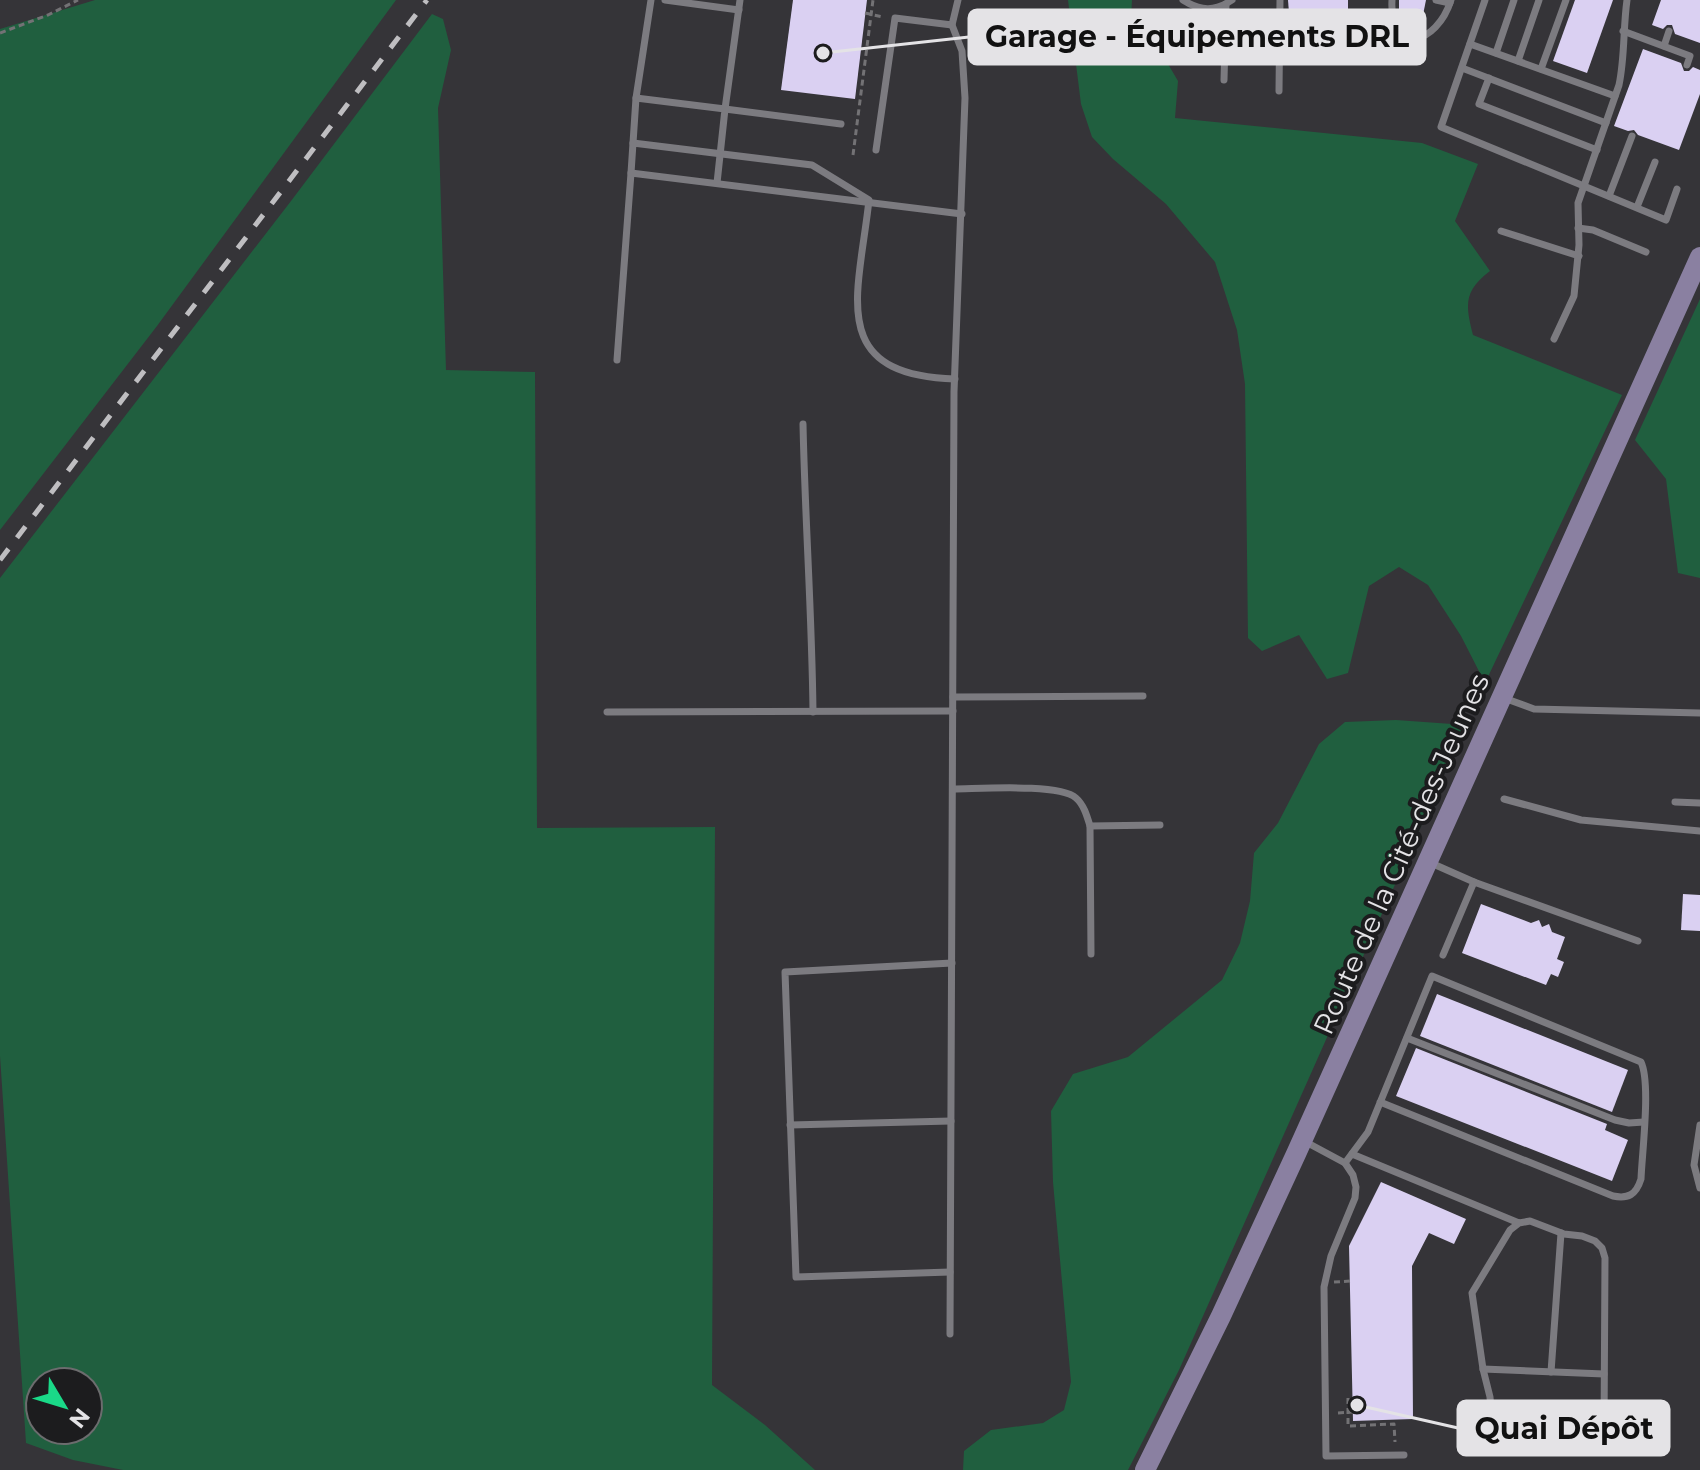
<svg xmlns="http://www.w3.org/2000/svg" width="1700" height="1470" font-family="Montserrat,sans-serif">
<style>
.green{fill:#205f3f;fill-rule:evenodd}
.building{fill:#dad0f2}
.lines{fill:none;stroke-linecap:round;stroke-linejoin:round}
.path{stroke:#737275;stroke-width:3;stroke-dasharray:6 4;stroke-linecap:butt}
.service{stroke:#7c7b80;stroke-width:7}
.secondary{stroke:#8a80a1;stroke-width:20}
.rail{stroke:#bfbec1;stroke-width:5;stroke-dasharray:14 14;stroke-linecap:butt}
.labels{text-anchor:middle;dominant-baseline:central;stroke-width:8;stroke-linejoin:round;paint-order:stroke}
.street-label{font-size:28px;fill:#e4e3e6;stroke:#1c1c1e}
.leader{fill:none;stroke:#e4e3e6;stroke-width:3}
.callout-dot{fill:#e4e3e6;stroke:#1c1c1e;stroke-width:3}
.callout{fill:#e4e3e6;stroke:#e4e3e6;stroke-width:3}
.callout-label{font-size:30px;text-anchor:middle;font-weight:bold;fill:#111}
</style>
<rect width="100%" height="100%" fill="#353438"/>
<!-- green -->
<g class="green">
<path d="M95 0H396L157 326 0 530V29Z"/>
<path d="M1068 0H1132L1130 37 1161 52 1178 81 1175 118 1422 143 1478 164 1455 221 1490 271C1464 291 1465 304 1473 335L1622 395 1485 683 1461 636 1428 585 1399 567 1369 586 1348 673 1327 679 1299 635 1262 651 1248 638 1245 384 1237 330 1215 262 1166 204 1113 159 1092 137 1081 104Z"/>
<path d="M432 14 443 19 451 50 438 108 446 370 535 372 537 828 715 827 712 1385 765 1425 815 1470H123L73 1460 26 1443 0 1056V578L291 201ZM40 1382H88V1430H40Z"/>
<path d="M1700 299V578L1678 573 1666 479 1635 440Z"/>
<path d="M1396 720 1466 725 1179 1370 1128 1470H963L964 1451 991 1430 1043 1423 1064 1410 1071 1382 1053 1182 1051 1111 1073 1074 1128 1057 1222 980 1240 943 1250 901 1254 853 1278 823 1319 744 1345 722Z"/>
</g>
<!-- building -->
<g class="building">
<path d="M793 0H867L855 99 781 90Z"/>
<path d="M1288 0H1348V11L1289 13Z"/>
<path d="M1399 0H1426L1423 15 1399 10Z"/>
<path d="M1575 0H1613L1587 73 1553 61Z"/>
<path d="M1661 0H1700V43L1675 34 1672 25H1667L1663 29 1652 25Z"/>
<path d="M1643 49 1681 63 1684 71H1689L1693 67 1700 70V94L1679 150 1638 135 1634 130 1628 131 1614 126Z"/>
<path d="M1683 894 1700 895V931L1681 930Z"/>
<path d="M1481 904 1531 923 1539 920 1542 927 1549 924 1552 932 1565 937 1557 959 1564 962 1558 977 1551 974 1546 985 1462 953Z"/>
<path d="M1437 994 1628 1070 1612 1112 1420 1036Z"/>
<path d="M1416 1048 1607 1124 1605 1130 1628 1140 1612 1181 1396 1096Z"/>
<path d="M1381 1182 1466 1219 1454 1244 1429 1233 1412 1266 1413 1419 1353 1421 1349 1246Z"/>
</g>
<g class="lines">
<!-- path -->
<g class="path">
<path d="M865 13 883 17"/>
<path d="M0 33 48 15 78 0"/>
<path d="M853 155 873 0"/>
<path d="M1334 1282 1351 1281"/>
<path d="M1348 1398V1426L1394 1424 1395 1442"/>
<path d="M1338 1413 1353 1412"/>
</g>
<!-- service -->
<g class="service">
<path d="M665 0 739 10"/>
<path d="M740 0 725 109 841 124"/>
<path d="M1183 0C1200 11 1215 12 1232 0"/>
<path d="M1392 0C1389 58 1437 45 1451 0"/>
<path d="M1436 0 1450 3"/>
<path d="M1485 0 1441 127 1666 220 1677 189"/>
<path d="M1623 31 1690 56 1687 65"/>
<path d="M1470 44 1615 96"/>
<path d="M1664 46 1669 31"/>
<path d="M1496 53 1514 0"/>
<path d="M1518 61 1539 0"/>
<path d="M1462 68 1606 123"/>
<path d="M1541 69 1566 0"/>
<path d="M1489 78 1479 104 1597 150"/>
<path d="M1224 80 1226 4"/>
<path d="M1279 91 1280 0"/>
<path d="M636 98 725 109 717 183"/>
<path d="M633 143 812 165 869 200C859 293 825 375 955 379"/>
<path d="M876 150 895 18 952 25 958 0"/>
<path d="M631 173 636 98 651 0"/>
<path d="M1609 196 1632 136"/>
<path d="M1637 207 1655 162"/>
<path d="M1578 228 1593 230 1646 252"/>
<path d="M1501 231 1579 256"/>
<path d="M1554 339 1574 296 1579 245 1578 203 1619 85C1625 57 1623 28 1627 0"/>
<path d="M617 360 631 173 962 214"/>
<path d="M803 424C805 520 812 615 813 712"/>
<path d="M953 697 1143 696"/>
<path d="M1504 698 1534 709 1700 713"/>
<path d="M607 712 953 711"/>
<path d="M953 789C978 789 1059 783 1076 798 1084 805 1087 816 1090 826L1160 825"/>
<path d="M1504 799 1581 820 1700 831"/>
<path d="M1675 802 1700 803"/>
<path d="M1090 826 1091 954"/>
<path d="M1431 863 1474 882 1443 955"/>
<path d="M1474 882 1638 941"/>
<path d="M1407 1038 1615 1120 1629 1123 1644 1122"/>
<path d="M790 1125 951 1121"/>
<path d="M1700 1125 1694 1165 1700 1188"/>
<path d="M1304 1141 1345 1163 1353 1175 1356 1187 1355 1198 1331 1256 1324 1287 1326 1456 1404 1455"/>
<path d="M1352 1154 1519 1223 1530 1221 1564 1234 1582 1236 1595 1241 1602 1248 1605 1258 1604 1432 1493 1436 1490 1397 1483 1369 1472 1293 1510 1230 1519 1223"/>
<path d="M1345 1163 1368 1132 1432 976 1641 1062C1651 1083 1642 1153 1641 1179 1636 1195 1628 1199 1613 1196L1380 1102"/>
<path d="M950 1272 796 1277 785 972 952 963"/>
<path d="M950 1334 954 392 965 98 962 51 952 25"/>
<path d="M1483 1369 1604 1374"/>
<path d="M1551 1372 1561 1233"/>
</g>
<!-- secondary -->
<path class="secondary" d="M1145 1470 1221 1316 1296 1154 1700 257"/>
<!-- rail -->
<path class="rail" d="M0 560 427 0"/>
</g>
<g class="labels">
<!-- street labels -->
<g class="street-label">
<text transform="translate(1401 854) rotate(-66)">Route de la Cité-des-Jeunes</text>
</g>
</g>
<!-- callouts -->
<path class="leader" d="M823 53L969 37M1357 1405L1458 1428"/>
<g class="callout-dot">
<circle cx="823" cy="53" r="8"/>
<circle cx="1357" cy="1405" r="8"/>
</g>
<g class="callout">
<rect x="969" y="10" width="456" height="54" rx="8"/>
<rect x="1458" y="1401" width="211" height="54" rx="8"/>
</g>
<g class="callout-label">
<text x="1197" y="47">Garage - Équipements DRL</text>
<text x="1564" y="1439">Quai Dépôt</text>
</g>
<!-- north arrow -->
<g transform="translate(64 1406) rotate(128)"><circle r="38" fill="#1c1c1e" stroke="#6c6c6e" stroke-width="2"/>
<path d="M0-6L14 30L0 20L-14 30Z" fill="#1ad988"/>
<text y="-12" font-size="22" font-weight="bold" text-anchor="middle" fill="#e4e3e6">N</text>
</g>
</svg>
